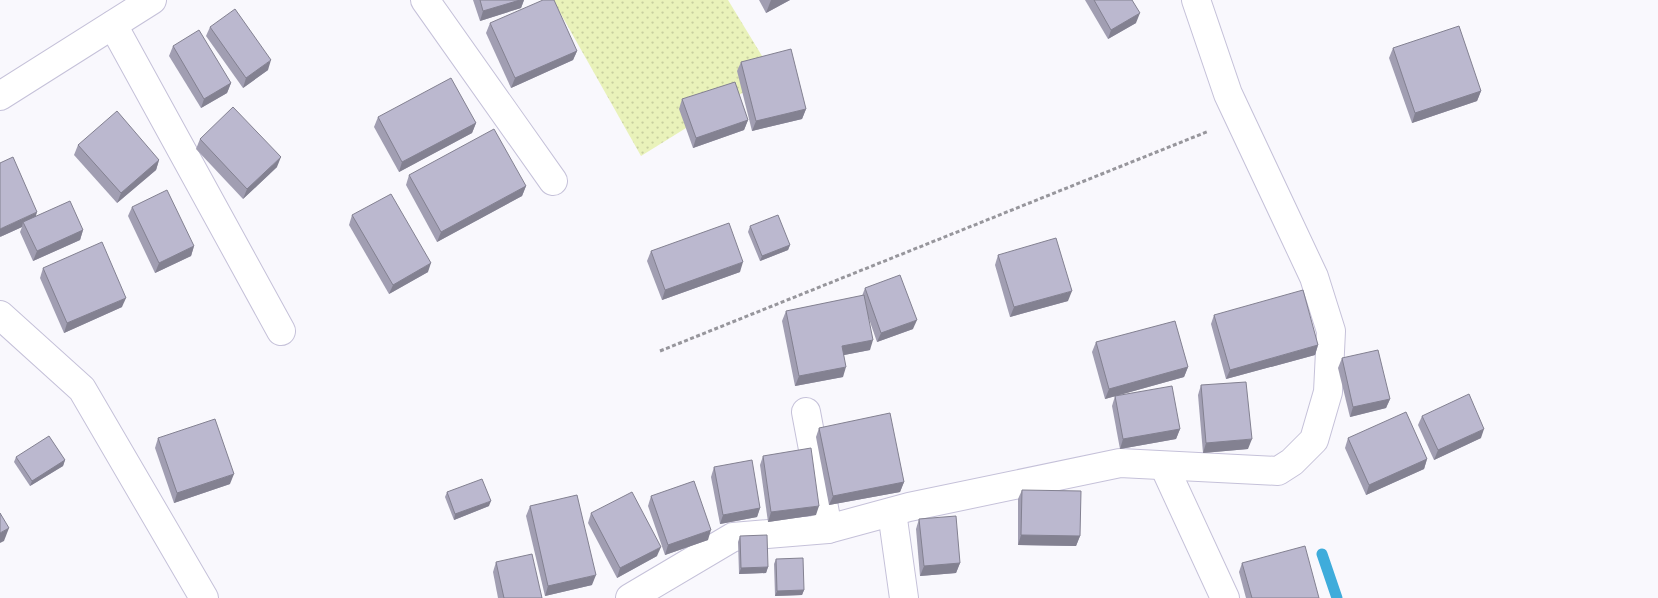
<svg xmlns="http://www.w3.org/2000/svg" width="1658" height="598" font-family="Lora,serif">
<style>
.grass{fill:url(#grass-dots)}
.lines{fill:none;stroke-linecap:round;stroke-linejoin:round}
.stream{stroke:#3facdb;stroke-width:11}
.minor-casing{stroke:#c5c1d9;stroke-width:30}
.path{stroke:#97969c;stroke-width:3;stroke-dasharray:4 2.5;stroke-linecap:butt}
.minor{stroke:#fff;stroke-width:28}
.wall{fill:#a19eb2}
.shaded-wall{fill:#838191}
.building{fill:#bbb8cf;stroke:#838191}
</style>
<defs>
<pattern id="grass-dots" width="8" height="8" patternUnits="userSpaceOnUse" patternTransform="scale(1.25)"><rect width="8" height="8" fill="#e9f2ba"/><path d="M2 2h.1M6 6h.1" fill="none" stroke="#c7ce9f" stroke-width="1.8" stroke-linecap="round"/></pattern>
</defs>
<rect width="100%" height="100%" fill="#f9f8fd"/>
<!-- grass -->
<path class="grass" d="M553 0H728L773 74 641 156Z"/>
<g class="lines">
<!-- stream -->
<path class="stream" d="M1322 554 1337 598"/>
<!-- minor casing -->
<g class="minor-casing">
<g id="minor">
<path d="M425 0 553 181"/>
<path d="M113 25 281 331"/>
<path d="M0 96 152 0"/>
<path d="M0 315 82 389 204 598"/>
<path d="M806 412 828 529"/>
<path d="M1164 466 1225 598"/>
<path d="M892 512 904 598"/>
<path d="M630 598 733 537 828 529 909 507 1120 463 1278 471 1292 462 1314 440 1328 392 1331 331 1314 277 1228 94 1196 0"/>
</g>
</g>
<!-- path -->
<path class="path" d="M660 351 1209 131"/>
<!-- minor -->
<use href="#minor" class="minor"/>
</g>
<!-- wall -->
<g class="wall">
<path d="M473 0H524L521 8 480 21Z"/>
<path d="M759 0H790L766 13Z"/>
<path d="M1085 0H1132L1136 23 1108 39Z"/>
<path d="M490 23 577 51 573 60 511 88 486 33Z"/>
<path d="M210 27 268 70 243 88 206 36Z"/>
<path d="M173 46 231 83 227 93 201 108 169 56Z"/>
<path d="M1393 48 1481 91 1477 101 1412 123 1389 58Z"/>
<path d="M741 62 806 109 802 119 752 131 737 71Z"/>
<path d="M682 99 748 120 744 130 693 148 679 109Z"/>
<path d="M378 117 476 123 472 133 399 172 374 127Z"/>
<path d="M200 139 277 167 243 199 196 149Z"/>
<path d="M78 145 159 160 156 170 117 203 74 155Z"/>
<path d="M409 175 526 186 522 196 437 242 406 185Z"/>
<path d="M132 207 194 246 191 256 155 273 128 216Z"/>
<path d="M37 212 35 217 83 230 80 240 33 261 20 232 22 227 0 237Z"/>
<path d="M352 215 428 272 389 294 349 225Z"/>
<path d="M750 226 790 245 788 250 760 261 748 232Z"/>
<path d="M651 251 740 272 662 300 647 261Z"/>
<path d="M998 255 1068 301 1010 317 995 265Z"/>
<path d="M43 268 122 307 64 333 40 278Z"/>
<path d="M865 288 913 329 877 342 869 319 870 350 844 355 843 377 795 386 782 321 786 311 862 296Z"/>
<path d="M1214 315 1318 345 1315 355 1226 379 1211 324Z"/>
<path d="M1096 342 1188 367 1184 377 1105 399 1092 352Z"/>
<path d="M1342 358 1390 399 1386 408 1350 417 1338 368Z"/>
<path d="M1201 385 1248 449 1203 453 1198 395Z"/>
<path d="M1115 396 1180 429 1176 439 1120 449 1112 406Z"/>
<path d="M1422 416 1481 438 1434 460 1418 425Z"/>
<path d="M819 428 904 482 900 492 829 505 816 437Z"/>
<path d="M158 438 230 484 174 503 155 448Z"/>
<path d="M1348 438 1427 459 1424 469 1366 495 1345 448Z"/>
<path d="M763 456 816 515 768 522 760 465Z"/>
<path d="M16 457 65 460 63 466 30 486 14 462Z"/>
<path d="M714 467 760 508 757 517 720 524 711 477Z"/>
<path d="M1022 490 1080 536 1076 546 1018 545V499Z"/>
<path d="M447 492 489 506 454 520 445 497Z"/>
<path d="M651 496 708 540 665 555 648 506Z"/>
<path d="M530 506 592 585 545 596 526 516Z"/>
<path d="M591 513 657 556 617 578 588 523Z"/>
<path d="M919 519 960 563 956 573 920 576 916 529Z"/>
<path d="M740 536 768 567 766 573 739 574 738 542Z"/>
<path d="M776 559 804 590 802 595 775 596 774 564Z"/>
<path d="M496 562 542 598H498L493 572Z"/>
<path d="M1242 563 1319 598H1246L1239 572Z"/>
</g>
<!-- shaded-wall -->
<g class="shaded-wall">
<path d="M520 0H524L521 8 480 21 483 11Z"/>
<path d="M771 0H790L766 13Z"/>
<path d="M1140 13 1136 23 1108 39 1111 30Z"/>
<path d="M577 51 573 60 511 88 515 78Z"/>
<path d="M271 60 268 70 243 88 246 78Z"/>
<path d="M231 83 227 93 201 108 204 99Z"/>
<path d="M1481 91 1477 101 1412 123 1415 113Z"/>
<path d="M806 109 802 119 752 131 756 121Z"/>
<path d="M748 120 744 130 693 148 696 138Z"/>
<path d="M476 123 472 133 399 172 402 162Z"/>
<path d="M281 157 277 167 243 199 247 189Z"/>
<path d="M159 160 156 170 117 203 121 193Z"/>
<path d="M526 186 522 196 437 242 441 232Z"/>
<path d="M37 212 34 222H23L22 227 0 237V229Z"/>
<path d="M83 230 80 240 33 261 37 251Z"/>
<path d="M790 245 788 250 760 261 762 256Z"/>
<path d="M194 246 191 256 155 273 159 263Z"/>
<path d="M743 262 740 272 662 300 665 290Z"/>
<path d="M431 263 428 272 389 294 393 285Z"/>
<path d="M1072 291 1068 301 1010 317 1014 307Z"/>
<path d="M126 298 122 307 64 333 67 323Z"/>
<path d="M917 320 913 329 877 342 881 333Z"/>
<path d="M873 340 870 350 839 356 842 346Z"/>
<path d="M1318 345 1315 355 1226 379 1230 370Z"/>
<path d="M846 367 843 377 795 386 799 376Z"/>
<path d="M1188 367 1184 377 1105 399 1109 389Z"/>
<path d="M1390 399 1386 408 1350 417 1353 407Z"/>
<path d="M1180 429 1176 439 1120 449 1123 439Z"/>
<path d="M1484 429 1481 438 1434 460 1438 450Z"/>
<path d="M1252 439 1248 449 1203 453 1206 443Z"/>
<path d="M1427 459 1424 469 1366 495 1369 485Z"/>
<path d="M65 460 63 466 30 486 32 481Z"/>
<path d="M234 474 230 484 174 503 177 493Z"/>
<path d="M904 482 900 492 829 505 833 496Z"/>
<path d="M491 501 489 506 454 520 455 514Z"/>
<path d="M819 506 816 515 768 522 771 512Z"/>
<path d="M760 508 757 517 720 524 723 515Z"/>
<path d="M9 528 4 541 0 543V533Z"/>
<path d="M711 530 708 540 665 555 668 545Z"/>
<path d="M1021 535 1080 536 1076 546 1018 545Z"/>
<path d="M661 547 657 556 617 578 620 568Z"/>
<path d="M960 563 956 573 920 576 924 566Z"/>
<path d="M768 567 766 573 739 574 741 568Z"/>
<path d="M596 575 592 585 545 596 548 586Z"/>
<path d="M804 590 802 595 775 596 777 591Z"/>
</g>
<!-- building -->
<g class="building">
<path d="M480 0H520L483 11Z"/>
<path d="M543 0H554L577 51 515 78 490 23Z"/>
<path d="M1094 0H1132L1140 13 1111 30Z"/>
<path d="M235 9 271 60 246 78 210 27Z"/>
<path d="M1459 26 1481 91 1415 113 1393 48Z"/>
<path d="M199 30 231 83 204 99 173 46Z"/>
<path d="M791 49 806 109 756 121 741 62Z"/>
<path d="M451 78 476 123 402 162 378 117Z"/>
<path d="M735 82 748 120 696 138 682 99Z"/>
<path d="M233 107 281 157 247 189 200 139Z"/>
<path d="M117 111 159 160 121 193 78 145Z"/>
<path d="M494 129 526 186 441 232 409 175Z"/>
<path d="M13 157 37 212 0 229V163Z"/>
<path d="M167 190 194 246 159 263 132 207Z"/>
<path d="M391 194 431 263 393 285 352 215Z"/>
<path d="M70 201 83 230 37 251 23 222Z"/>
<path d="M778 215 790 245 762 256 750 226Z"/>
<path d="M729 223 743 262 665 290 651 251Z"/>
<path d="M1056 238 1072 291 1014 307 998 255Z"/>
<path d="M102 242 126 298 67 323 43 268Z"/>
<path d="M900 275 917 320 881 333 865 288Z"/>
<path d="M1303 290 1318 345 1230 370 1214 315Z"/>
<path d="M864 295 873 340 842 346 846 367 799 376 786 311Z"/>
<path d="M1175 321 1188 367 1109 389 1096 342Z"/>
<path d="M1378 350 1390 399 1353 407 1342 358Z"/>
<path d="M1246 382 1252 439 1206 443 1201 385Z"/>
<path d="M1172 386 1180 429 1123 439 1115 396Z"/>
<path d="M1469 394 1484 429 1438 450 1422 416Z"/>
<path d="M1406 412 1427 459 1369 485 1348 438Z"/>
<path d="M890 413 904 482 833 496 819 428Z"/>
<path d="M215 419 234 474 177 493 158 438Z"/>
<path d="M49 436 65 460 32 481 16 457Z"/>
<path d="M811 448 819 506 771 512 763 456Z"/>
<path d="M752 460 760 508 723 515 714 467Z"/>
<path d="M482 479 491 501 455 514 447 492Z"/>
<path d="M694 481 711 530 668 545 651 496Z"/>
<path d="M1022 490 1081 491 1080 536 1021 535Z"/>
<path d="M632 492 661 547 620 568 591 513Z"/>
<path d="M577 495 596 575 548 586 530 506Z"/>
<path d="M0 513 9 528 0 533Z"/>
<path d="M956 516 960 563 924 566 919 519Z"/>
<path d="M767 535 768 567 741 568 740 536Z"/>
<path d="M1305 546 1319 598H1252L1242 563Z"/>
<path d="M532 554 542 598H504L496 562Z"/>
<path d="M803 558 804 590 777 591 776 559Z"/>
</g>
</svg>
